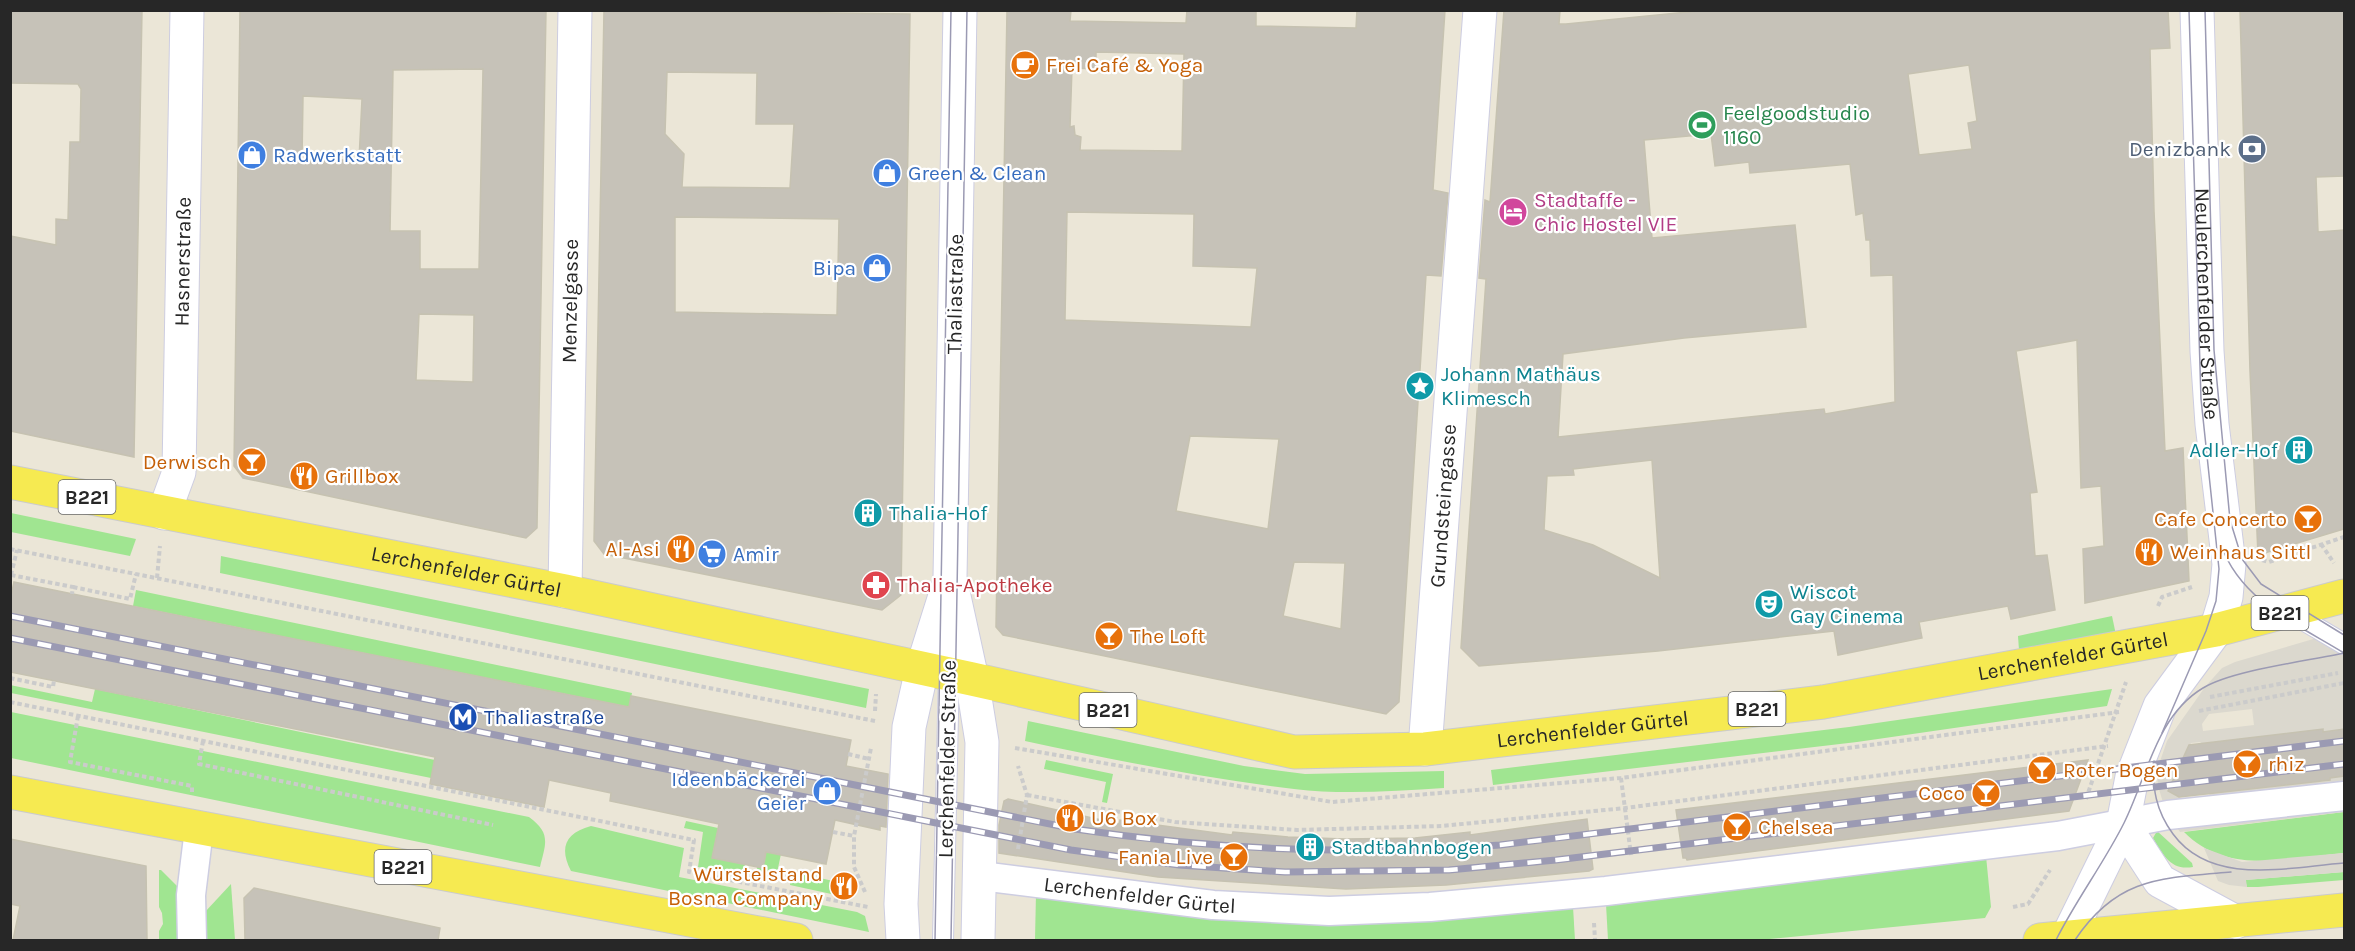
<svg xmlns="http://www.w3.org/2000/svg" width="2355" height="951" font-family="Karla,sans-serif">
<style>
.green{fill:#a0e591}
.plaza{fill:#dbd8ce;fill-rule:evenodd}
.building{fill:#c6c2b8;stroke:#c6c2b1;stroke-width:1.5;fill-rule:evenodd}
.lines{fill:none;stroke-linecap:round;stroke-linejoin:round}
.service-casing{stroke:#cdcde1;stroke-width:22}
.pedestrian-casing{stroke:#cdcde1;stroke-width:31}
.minor-casing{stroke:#cdcde1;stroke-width:35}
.tertiary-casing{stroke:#cdcde1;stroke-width:35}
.secondary-casing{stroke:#cdcde1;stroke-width:35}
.primary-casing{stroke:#cbcbcb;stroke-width:35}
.path{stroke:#cbcbcb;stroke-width:4;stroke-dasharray:4.5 3;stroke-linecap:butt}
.service{stroke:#fff;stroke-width:20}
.pedestrian{stroke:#fff;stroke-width:28}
.minor{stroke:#fff;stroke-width:33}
.tertiary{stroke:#fff;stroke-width:33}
.secondary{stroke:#fff;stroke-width:33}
.primary{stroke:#f6ea51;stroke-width:33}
.tram{stroke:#9b9ab3;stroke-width:1.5}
.rail-casing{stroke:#9b9ab3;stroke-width:7}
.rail{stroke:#fff;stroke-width:4.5;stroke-dasharray:14;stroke-linecap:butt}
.labels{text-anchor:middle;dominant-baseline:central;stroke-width:4.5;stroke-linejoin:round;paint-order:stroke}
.shield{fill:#fff;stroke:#686868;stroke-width:1.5}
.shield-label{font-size:20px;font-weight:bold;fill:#272727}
.food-label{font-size:21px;fill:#c56008;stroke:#fff;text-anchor:start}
.leisure-label{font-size:21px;fill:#27864d;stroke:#fff;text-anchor:start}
.service-label{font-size:21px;fill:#4e5e75;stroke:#fff;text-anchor:end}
.shop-label{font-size:21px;fill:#366cbe;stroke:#fff;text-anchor:start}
.hotel-label{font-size:21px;fill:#b23c85;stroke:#fff;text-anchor:start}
.street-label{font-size:21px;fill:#272727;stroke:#fff}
.culture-label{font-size:21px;fill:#0d838f;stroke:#fff;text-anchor:start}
.health-label{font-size:21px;fill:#be3a42;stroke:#fff;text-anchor:start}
.transit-label{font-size:21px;fill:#164399;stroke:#fff;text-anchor:start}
</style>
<rect width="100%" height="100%" fill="#ebe6d7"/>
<!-- green -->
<g class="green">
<path d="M10 513H11L136 539 130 556 11 532Z"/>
<path d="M221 556 869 689 866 708 220 573Z"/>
<path d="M136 590 632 693 629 707 133 606Z"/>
<path d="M2112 616 2116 635 2019 650 2018 636Z"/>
<path d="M10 685 92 702 95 689 435 760 431 778 11 693Z"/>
<path d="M2112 689 2107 706 1857 742 1493 785 1491 770 1849 727Z"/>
<path d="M11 712 529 817C551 833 546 843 540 867L11 758Z"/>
<path d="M1028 721 1244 766 1305 774 1444 771V788C1394 791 1343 795 1294 789 1204 778 1113 760 1025 741Z"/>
<path d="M1046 760 1113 774 1107 803 1102 802 1106 782 1044 769Z"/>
<path d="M2344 812V853C2290 858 2227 876 2184 832Z"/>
<path d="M686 821 718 828 712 858 745 864 743 875 698 867 703 832 684 828Z"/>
<path d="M591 826 684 848 679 877 857 912 865 916 869 932 571 871C559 848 565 833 591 826Z"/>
<path d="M2157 831 2192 863 2193 867C2171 871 2163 855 2153 838Z"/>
<path d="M768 842 781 854 775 882 756 879 757 867 763 868Z"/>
<path d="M1986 856 1991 907 1985 918 1759 940H1608L1606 904Z"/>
<path d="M159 870H161L184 893 186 940H159V931L163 924 162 913 159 907Z"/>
<path d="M792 872 838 882 836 895 790 885Z"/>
<path d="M2344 872V880L2258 887H2247L2245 880Z"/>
<path d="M231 884 235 940H206L205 912Z"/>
<path d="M1036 893 1573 907 1575 940H1035Z"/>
</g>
<!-- plaza -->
<g class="plaza">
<path d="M2344 630V729L2323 732 2322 729 2205 746 2200 742 2191 743 2170 787 2173 794 2185 800 2209 796 2210 792 2237 789 2238 791 2277 784 2278 786 2316 779 2317 782 2329 781 2330 778 2344 776V812L2180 832 2165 809 2158 786 2157 770 2167 741 2205 687 2222 668 2235 662ZM2252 709 2254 725 2203 731 2202 724 2209 714Z"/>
<path d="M2204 848 2242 862 2344 853V872L2246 880 2247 887 2229 885 2218 881Z"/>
</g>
<!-- building -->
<g class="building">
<path d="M10 10H142L134 457 10 431V236L56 245V219L68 220 70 142H80L81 89 78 84 10 83Z"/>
<path d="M240 10H546L537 528 526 538 243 478 234 466ZM483 69 479 269H420V231H390L393 70ZM303 96 362 99 359 160H302ZM419 314 474 315 473 382 416 380Z"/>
<path d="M604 10 910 14 901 595 882 610 604 554 594 541ZM667 72 757 73 756 124H794L790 188 682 187 684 154 665 134ZM675 217 839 219 837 315 675 312Z"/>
<path d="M1007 10H1071L1070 21 1186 23 1187 10H1256V26L1356 28 1357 10H1445L1433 190 1448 193 1441 276 1426 275 1399 702 1386 714 1003 635 996 627ZM1096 52 1184 54 1182 151 1080 150 1081 137 1075 135 1074 126 1070 127 1072 68 1096 69ZM1067 212 1194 214 1193 266 1257 268 1251 327 1065 320ZM1190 436 1279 439 1268 529 1176 511ZM1294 562 1345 563 1341 629 1283 616Z"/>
<path d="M1504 10H1560L1559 24H1566L1708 10H2168L2170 48 2150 49 2154 211 2165 451 2183 448 2189 581 2085 603 2083 549 2104 546 2101 486 2081 488 2077 340 2016 351 2037 492 2030 493 2035 556 2047 555 2055 610 2011 619 2008 606 1919 622 1922 638 1838 655 1834 631 1658 651 1479 666 1461 648 1486 279 1479 278 1485 200 1490 202ZM1969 65 1977 121 1968 123 1972 149 1919 155 1908 74ZM1711 134 1715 166 1749 162 1750 173 1850 164 1856 215 1863 213 1866 240H1870L1871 276 1893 275 1895 402 1825 414 1824 409 1558 437 1563 354 1684 338 1806 327 1795 225 1652 238 1644 140ZM1652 460 1660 578 1593 545 1544 530 1547 476 1574 475 1573 469Z"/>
<path d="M2240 10H2344V176L2316 177 2318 232 2344 230V529L2258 555 2250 371Z"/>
<path d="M14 582 629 707 631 696 851 740 846 766 888 774 886 827 880 826V830L835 820 826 864 766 852 763 868 712 858 719 824 610 801 611 793 549 780 544 807 430 784 435 757 10 672V600Z"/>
<path d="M2323 729V732L2344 729V776L2330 778V780L2179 797 2168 791 2189 745Z"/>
<path d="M2088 760 2069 811 1687 860 1686 858H1683L1676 810Z"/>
<path d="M1008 799 1119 824 1120 820 1232 835 1233 832 1288 837 1345 839 1415 838 1470 832V835L1587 819 1593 869 1589 871 1446 885 1346 889 1158 877 999 853V825L1004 801Z"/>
<path d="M10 839 146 866 147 940H13L20 906 10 904Z"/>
<path d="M254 888 440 928 438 940H245L244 898Z"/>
</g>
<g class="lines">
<!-- service casing -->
<g class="service-casing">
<g id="service">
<path d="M2288 611 2344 644"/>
<path d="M943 940 950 625"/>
</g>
</g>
<!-- pedestrian casing -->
<g class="pedestrian-casing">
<g id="pedestrian">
<path id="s1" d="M981 876 1213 905 1329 911 1430 907 1606 891 2058 836 2168 815 2344 796"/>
<path d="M192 940 191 895 199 829"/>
</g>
</g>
<!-- minor casing -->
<g class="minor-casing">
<g id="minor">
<path id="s2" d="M164 513 179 472 187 10"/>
<path id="s3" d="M565 591 575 10"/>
<path id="s4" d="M1425 749 1480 10"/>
<path d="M2066 940 2123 824"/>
</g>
</g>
<!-- tertiary casing -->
<g class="tertiary-casing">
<g id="tertiary">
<path id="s5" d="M2197 10 2207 351 2212 424 2229 564 2226 597 2216 630 2160 706 2132 777 2123 824 2160 881 2236 922"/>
</g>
</g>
<!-- secondary casing -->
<g class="secondary-casing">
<g id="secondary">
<path d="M960 10 950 578 972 679 982 742 978 940"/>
<path d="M903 940 901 904 909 727 922 669 950 580"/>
</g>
</g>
<!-- primary casing -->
<g class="primary-casing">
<g id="primary">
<path id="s6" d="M10 482 565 591 972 679 1294 752 1425 749 1823 702 2216 630 2344 596"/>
<path d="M10 792 796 940"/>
<path d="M2040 940 2344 910"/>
</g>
</g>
<!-- path -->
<g class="path">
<path d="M2321 544 2334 563"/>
<path d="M10 549 875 721"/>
<path d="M2262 560 2269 562 2344 537"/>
<path d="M11 575 73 587 72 594"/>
<path d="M11 575 17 550"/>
<path d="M157 578 160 546"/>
<path d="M73 587 130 599 136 574"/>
<path d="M2158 606 2162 597 2192 587"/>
<path d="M10 678 53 687 54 680"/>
<path d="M2210 697 2338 673"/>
<path d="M10 702 694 840 689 872 868 907"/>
<path d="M875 711 876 694"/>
<path d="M2199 711 2344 683"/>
<path d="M78 716 70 762 192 786V793"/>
<path d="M203 741 199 764 493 825"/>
<path d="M1015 748 1332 802 1621 778 2119 712"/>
<path d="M848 754 869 759"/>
<path d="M1621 778 1631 855"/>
<path d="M1027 795 1175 822 1297 830 1442 826 1625 808 2108 746"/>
<path d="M2086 799 2126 682"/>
<path d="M833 832 854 836"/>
<path d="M1018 849 1027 795 1018 766"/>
<path d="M865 892 854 867V836L871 748"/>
<path d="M2013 907 2028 904 2050 870"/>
<path d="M1594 923 1595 940"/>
</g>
<!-- service -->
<use href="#service" class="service"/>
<!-- pedestrian -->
<use href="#pedestrian" class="pedestrian"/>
<!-- minor -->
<use href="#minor" class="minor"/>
<!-- tertiary -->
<use href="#tertiary" class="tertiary"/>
<!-- secondary -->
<use href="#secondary" class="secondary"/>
<!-- primary -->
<use href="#primary" class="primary"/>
<!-- tram -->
<g class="tram">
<path d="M2205 10 2214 350 2230 520 2242 559 2261 584 2344 635"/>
<path d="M2221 545C2241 601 2297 624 2344 653"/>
<path d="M2162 733 2206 631 2216 601 2219 569 2201 399 2189 10"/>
<path d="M2154 761C2152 788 2156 811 2173 834 2212 887 2288 867 2344 863"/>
<path d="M935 940 951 10"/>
<path d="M951 940 967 10"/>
<path d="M2056 940C2076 900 2104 863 2124 823 2147 777 2156 716 2203 688 2233 670 2308 661 2344 653"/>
<path d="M2075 940C2117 877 2161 878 2231 872"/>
</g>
<!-- rail casing -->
<g class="rail-casing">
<g id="rail">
<path d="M10 616 1075 829C1217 850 1356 856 1500 845L2344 741"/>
<path d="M10 638 1071 850 1179 865 1285 872 1449 870 1556 860 2344 764"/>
</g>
</g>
<!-- rail -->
<use href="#rail" class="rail"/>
</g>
<!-- icons -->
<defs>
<g id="cafe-disc" transform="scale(1.5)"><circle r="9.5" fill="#e8710a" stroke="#fff"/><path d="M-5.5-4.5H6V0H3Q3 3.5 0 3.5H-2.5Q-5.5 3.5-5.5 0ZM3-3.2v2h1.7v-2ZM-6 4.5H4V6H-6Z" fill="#fff"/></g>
<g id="stadium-disc" transform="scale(1.5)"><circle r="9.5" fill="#2e9e5b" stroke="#fff"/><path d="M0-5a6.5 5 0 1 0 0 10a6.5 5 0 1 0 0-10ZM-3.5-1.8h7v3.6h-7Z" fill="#fff"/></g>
<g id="bank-disc" transform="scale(1.5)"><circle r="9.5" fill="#5c6f8a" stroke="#fff"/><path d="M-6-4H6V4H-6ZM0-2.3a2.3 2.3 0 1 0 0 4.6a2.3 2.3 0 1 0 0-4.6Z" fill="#fff"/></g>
<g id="shop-disc" transform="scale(1.5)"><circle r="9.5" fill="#3f7fe0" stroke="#fff"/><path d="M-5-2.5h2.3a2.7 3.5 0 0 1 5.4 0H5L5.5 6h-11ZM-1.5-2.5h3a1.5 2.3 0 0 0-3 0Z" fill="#fff"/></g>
<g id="hotel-disc" transform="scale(1.5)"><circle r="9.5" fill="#d1479c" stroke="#fff"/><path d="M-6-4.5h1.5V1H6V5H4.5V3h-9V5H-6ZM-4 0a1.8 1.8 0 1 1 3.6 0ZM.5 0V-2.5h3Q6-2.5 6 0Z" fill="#fff"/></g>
<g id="sight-disc" transform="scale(1.5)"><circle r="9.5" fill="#0f9aa8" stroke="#fff"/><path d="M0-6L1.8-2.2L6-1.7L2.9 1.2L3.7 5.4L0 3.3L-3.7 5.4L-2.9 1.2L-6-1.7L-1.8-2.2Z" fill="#fff"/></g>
<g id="building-disc" transform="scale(1.5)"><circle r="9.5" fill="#0f9aa8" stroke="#fff"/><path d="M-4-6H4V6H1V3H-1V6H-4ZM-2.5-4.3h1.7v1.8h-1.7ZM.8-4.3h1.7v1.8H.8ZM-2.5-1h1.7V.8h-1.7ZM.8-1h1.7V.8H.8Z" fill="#fff"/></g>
<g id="bar-disc" transform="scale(1.5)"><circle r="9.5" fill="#e8710a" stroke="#fff"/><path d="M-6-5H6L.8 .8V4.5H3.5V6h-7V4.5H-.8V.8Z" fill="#fff"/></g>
<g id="restaurant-disc" transform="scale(1.5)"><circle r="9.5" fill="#e8710a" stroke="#fff"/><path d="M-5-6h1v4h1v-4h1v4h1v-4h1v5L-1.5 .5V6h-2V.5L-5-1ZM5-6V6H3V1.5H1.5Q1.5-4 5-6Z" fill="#fff"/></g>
<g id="supermarket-disc" transform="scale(1.5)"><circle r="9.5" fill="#3f7fe0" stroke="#fff"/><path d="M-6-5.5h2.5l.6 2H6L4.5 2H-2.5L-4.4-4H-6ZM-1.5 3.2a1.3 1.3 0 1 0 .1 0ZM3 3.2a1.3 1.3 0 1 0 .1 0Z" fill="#fff"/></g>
<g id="pharmacy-disc" transform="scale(1.5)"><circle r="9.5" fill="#e0444e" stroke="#fff"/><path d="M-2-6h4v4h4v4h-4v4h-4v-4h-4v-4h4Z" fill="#fff"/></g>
<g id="theatre-disc" transform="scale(1.5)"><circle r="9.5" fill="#0f9aa8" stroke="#fff"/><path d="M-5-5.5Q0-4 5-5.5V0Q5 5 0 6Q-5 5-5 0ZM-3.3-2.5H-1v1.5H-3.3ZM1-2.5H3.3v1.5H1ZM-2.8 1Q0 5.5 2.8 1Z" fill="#fff"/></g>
<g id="metro-disc" transform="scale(1.5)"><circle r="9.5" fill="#1a4fb4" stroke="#fff"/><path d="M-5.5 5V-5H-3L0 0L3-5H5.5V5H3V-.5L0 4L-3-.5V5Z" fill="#fff"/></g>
</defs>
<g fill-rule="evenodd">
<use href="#cafe-disc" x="1025" y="65"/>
<use href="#stadium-disc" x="1702" y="125"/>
<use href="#bank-disc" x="2252" y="149"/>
<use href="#shop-disc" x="252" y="155"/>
<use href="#shop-disc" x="887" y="173"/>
<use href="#hotel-disc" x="1513" y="212"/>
<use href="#shop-disc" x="877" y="268"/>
<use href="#sight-disc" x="1420" y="386"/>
<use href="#building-disc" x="2299" y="450"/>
<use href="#bar-disc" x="252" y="462"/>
<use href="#restaurant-disc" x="304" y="476"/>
<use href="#building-disc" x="868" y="513"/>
<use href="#bar-disc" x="2308" y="519"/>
<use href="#restaurant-disc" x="681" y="549"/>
<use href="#restaurant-disc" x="2149" y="552"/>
<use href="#supermarket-disc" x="712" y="554"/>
<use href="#pharmacy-disc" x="876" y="585"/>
<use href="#theatre-disc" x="1769" y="604"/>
<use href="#bar-disc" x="1109" y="636"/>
<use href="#metro-disc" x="463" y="717"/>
<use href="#bar-disc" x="2247" y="764"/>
<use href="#bar-disc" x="2042" y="770"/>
<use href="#shop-disc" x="827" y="791"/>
<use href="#bar-disc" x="1986" y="793"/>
<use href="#restaurant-disc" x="1070" y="818"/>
<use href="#bar-disc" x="1737" y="827"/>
<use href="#building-disc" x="1310" y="847"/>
<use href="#bar-disc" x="1234" y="857"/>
<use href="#restaurant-disc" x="844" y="886"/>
</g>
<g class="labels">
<!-- shield labels -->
<g class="shield">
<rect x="58.5" y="480" width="57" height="34" rx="4.5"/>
<rect x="2251.5" y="596" width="57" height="34" rx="4.5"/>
<rect x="1728.5" y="692" width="57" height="34" rx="4.5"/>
<rect x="1079.5" y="693" width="57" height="34" rx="4.5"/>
<rect x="374.5" y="850" width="57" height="34" rx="4.5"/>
</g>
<g class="shield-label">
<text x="87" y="497">B221</text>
<text x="2280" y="613">B221</text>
<text x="1757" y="709">B221</text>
<text x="1108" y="710">B221</text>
<text x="403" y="867">B221</text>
</g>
<!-- food labels -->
<g class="food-label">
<text x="1046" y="65">Frei Café &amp; Yoga</text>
<text x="231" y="462" text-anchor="end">Derwisch</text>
<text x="325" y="476">Grillbox</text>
<text x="2287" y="519" text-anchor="end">Cafe Concerto</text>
<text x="660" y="549" text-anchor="end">Al-Asi</text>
<text x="2170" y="552">Weinhaus Sittl</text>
<text x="1130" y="636">The Loft</text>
<text x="2268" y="764">rhiz</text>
<text x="2063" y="770">Roter Bogen</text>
<text x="1965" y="793" text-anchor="end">Coco</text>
<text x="1091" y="818">U6 Box</text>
<text x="1758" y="827">Chelsea</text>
<text x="1213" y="857" text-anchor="end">Fania Live</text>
<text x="823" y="874" text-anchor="end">Würstelstand<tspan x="823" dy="24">Bosna Company</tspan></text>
</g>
<!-- leisure labels -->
<g class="leisure-label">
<text x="1723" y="113">Feelgoodstudio<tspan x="1723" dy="24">1160</tspan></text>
</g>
<!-- service labels -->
<g class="service-label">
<text x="2231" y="149">Denizbank</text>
</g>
<!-- shop labels -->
<g class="shop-label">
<text x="273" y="155">Radwerkstatt</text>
<text x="908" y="173">Green &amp; Clean</text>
<text x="856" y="268" text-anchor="end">Bipa</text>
<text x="733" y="554">Amir</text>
<text x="806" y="779" text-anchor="end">Ideenbäckerei<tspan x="806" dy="24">Geier</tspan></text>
</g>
<!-- hotel labels -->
<g class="hotel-label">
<text x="1534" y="200">Stadtaffe -<tspan x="1534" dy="24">Chic Hostel VIE</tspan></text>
</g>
<!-- street labels -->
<g class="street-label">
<text stroke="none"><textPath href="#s2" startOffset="254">Hasnerstraße</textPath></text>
<text transform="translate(955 294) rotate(-89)">Thaliastraße</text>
<text stroke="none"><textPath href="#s3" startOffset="290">Menzelgasse</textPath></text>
<text stroke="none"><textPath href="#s5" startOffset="294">Neulerchenfelder Straße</textPath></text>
<text stroke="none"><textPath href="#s4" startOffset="244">Grundsteingasse</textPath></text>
<text stroke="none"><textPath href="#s6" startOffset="465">Lerchenfelder Gürtel</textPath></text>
<text stroke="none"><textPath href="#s6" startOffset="2098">Lerchenfelder Gürtel</textPath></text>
<text stroke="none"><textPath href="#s6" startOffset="1612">Lerchenfelder Gürtel</textPath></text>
<text transform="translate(947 759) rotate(-89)">Lerchenfelder Straße</text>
<text stroke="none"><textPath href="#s1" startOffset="160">Lerchenfelder Gürtel</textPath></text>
</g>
<!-- culture labels -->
<g class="culture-label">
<text x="1441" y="374">Johann Mathäus<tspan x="1441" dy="24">Klimesch</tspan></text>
<text x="2278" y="450" text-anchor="end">Adler-Hof</text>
<text x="889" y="513">Thalia-Hof</text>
<text x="1790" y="592">Wiscot<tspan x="1790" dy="24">Gay Cinema</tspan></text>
<text x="1331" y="847">Stadtbahnbogen</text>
</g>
<!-- health labels -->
<g class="health-label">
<text x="897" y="585">Thalia-Apotheke</text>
</g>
<!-- transit labels -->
<g class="transit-label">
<text x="484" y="717">Thaliastraße</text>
</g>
</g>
<!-- border -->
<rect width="2355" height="951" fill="none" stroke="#272727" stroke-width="24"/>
</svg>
